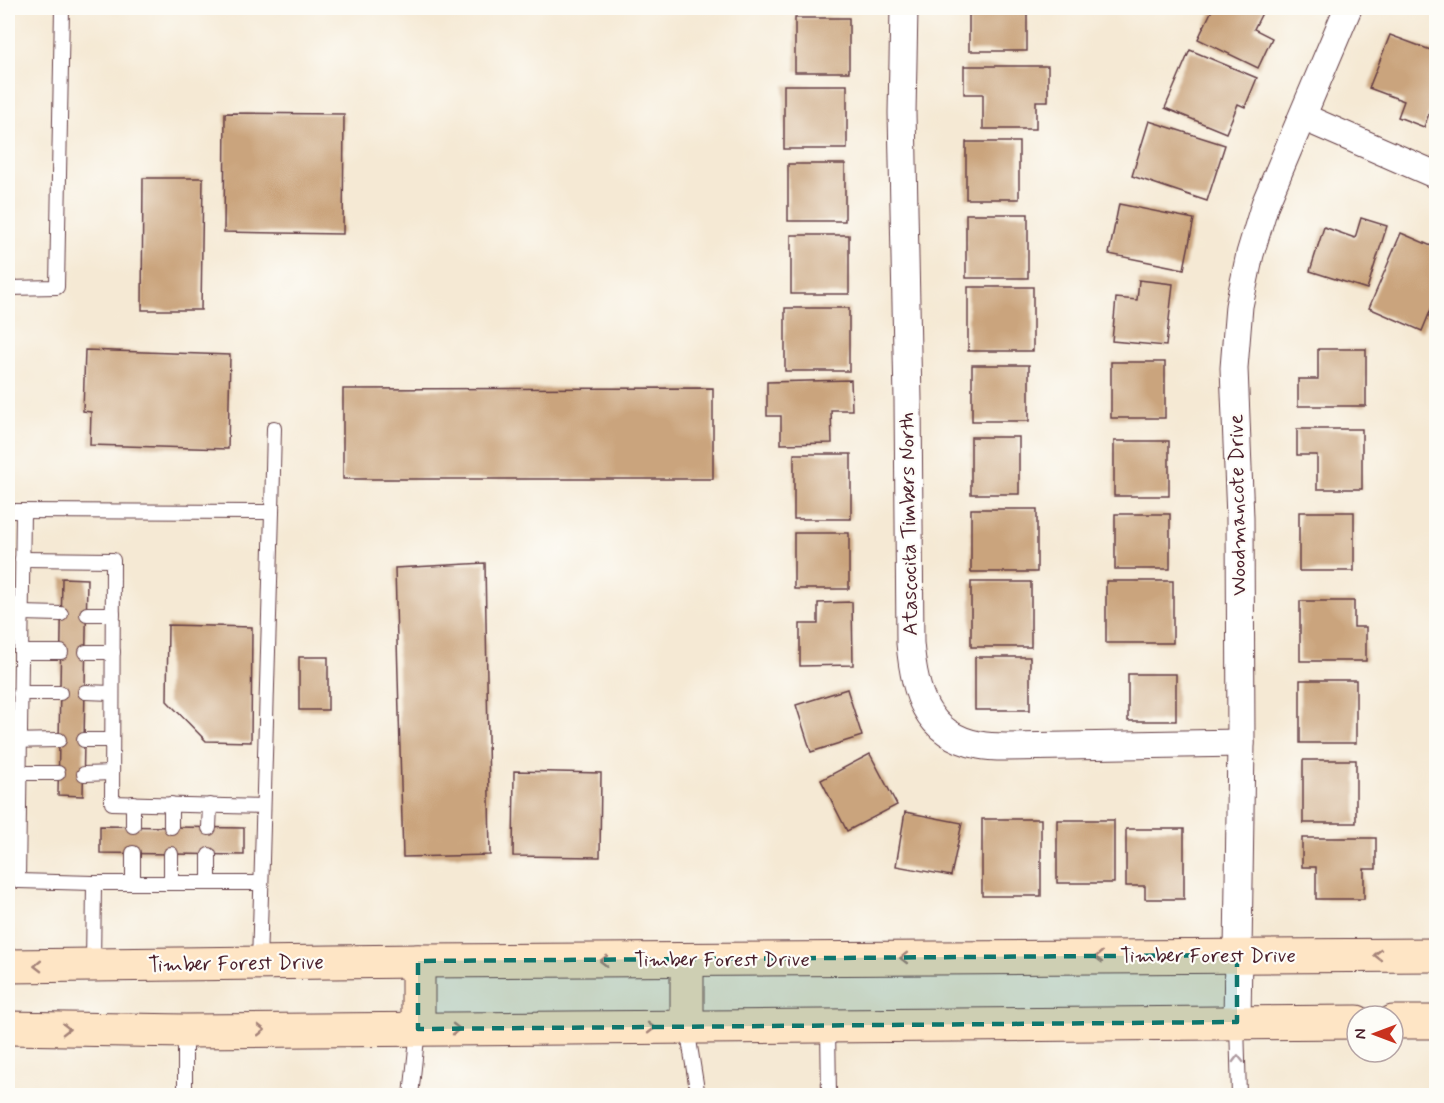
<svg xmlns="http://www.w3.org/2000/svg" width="1444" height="1103" font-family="Mynerve,sans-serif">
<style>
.building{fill:#caa47d}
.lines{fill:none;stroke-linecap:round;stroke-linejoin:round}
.lane-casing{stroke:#643d44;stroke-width:16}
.street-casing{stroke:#643d44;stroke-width:29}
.secondary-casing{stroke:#643d44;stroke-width:35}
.lane{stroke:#fff;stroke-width:14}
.street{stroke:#fff;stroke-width:27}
.secondary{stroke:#fee5c5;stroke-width:33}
.oneway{stroke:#a48278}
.oneway2{stroke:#ae9aa0}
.marked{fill:#0f766e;fill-opacity:0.2;stroke:#0f766e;stroke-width:4.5;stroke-dasharray:12 8;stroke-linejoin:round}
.labels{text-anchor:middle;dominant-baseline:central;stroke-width:4.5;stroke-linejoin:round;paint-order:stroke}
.street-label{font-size:21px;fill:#4a1f2b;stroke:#fdfcf7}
</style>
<rect width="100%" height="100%" fill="#fdfcf7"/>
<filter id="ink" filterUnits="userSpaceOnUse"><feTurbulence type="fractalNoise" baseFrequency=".0167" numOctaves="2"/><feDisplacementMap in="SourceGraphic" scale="12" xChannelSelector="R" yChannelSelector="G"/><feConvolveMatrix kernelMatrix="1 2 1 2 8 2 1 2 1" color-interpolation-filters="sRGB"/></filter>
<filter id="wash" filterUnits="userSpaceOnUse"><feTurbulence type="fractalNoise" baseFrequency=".008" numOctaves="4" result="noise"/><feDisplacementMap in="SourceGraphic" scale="24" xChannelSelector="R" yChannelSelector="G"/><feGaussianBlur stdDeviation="1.35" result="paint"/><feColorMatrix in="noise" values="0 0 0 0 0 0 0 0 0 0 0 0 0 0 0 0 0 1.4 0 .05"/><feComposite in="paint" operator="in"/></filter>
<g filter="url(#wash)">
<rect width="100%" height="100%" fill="#f5e9d4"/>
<g id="blocks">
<!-- building -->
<g class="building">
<rect x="969" y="8" width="58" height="43"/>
<path d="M1213 8 1264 9 1254 29 1272 38 1258 68 1198 39Z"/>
<rect x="795" y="18" width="54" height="54"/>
<path d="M1390 35 1436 52V95L1424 127 1398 117 1404 101 1369 88Z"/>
<path d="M1190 50 1257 78 1245 107 1238 104 1226 133 1165 108Z"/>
<path d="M964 66H1048V101H1036V129H983V94H964Z"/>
<rect x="784" y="85" width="63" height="64"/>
<path d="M225 113 344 114 343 234 224 232Z"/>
<path d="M1149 121 1225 145 1207 201 1132 176Z"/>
<rect x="966" y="142" width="53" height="57"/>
<rect x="788" y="164" width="57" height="57"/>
<path d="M143 178H203L201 310H142Z"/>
<path d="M1119 204 1194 219 1184 269 1109 254Z"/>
<rect x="966" y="214" width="62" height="64"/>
<path d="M1361 218 1387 226 1367 289 1310 271 1324 227 1355 238Z"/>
<path d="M1401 233 1436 248V297L1422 331 1369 308Z"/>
<rect x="791" y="235" width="58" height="59"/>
<path d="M1139 280 1173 284 1166 346 1112 341 1116 298 1137 300Z"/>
<rect x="968" y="287" width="65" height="64"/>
<rect x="785" y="308" width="64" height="63"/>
<path d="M1318 349H1366V406H1298V379H1318Z"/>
<path d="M85 350 230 355 228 449 90 445 91 412 83 411Z"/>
<rect x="1111" y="362" width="54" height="56"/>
<rect x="972" y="365" width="57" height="56"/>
<path d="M851 380 852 410H831L832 443 781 444V416H767V382Z"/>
<path d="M713 388V479H343V389Z"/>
<path d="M1297 429H1362V489H1317V455H1297Z"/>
<rect x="971" y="437" width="48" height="57"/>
<rect x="1114" y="441" width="55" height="55"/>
<rect x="794" y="454" width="57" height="65"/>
<rect x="971" y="509" width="66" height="63"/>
<rect x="1299" y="512" width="55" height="59"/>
<rect x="1115" y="514" width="55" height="55"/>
<rect x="794" y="533" width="55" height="56"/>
<path d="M485 563 490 855 403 857 395 568Z"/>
<path d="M62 578 87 579 83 796 58 795Z"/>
<rect x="1106" y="581" width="67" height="62"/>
<rect x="971" y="582" width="60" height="65"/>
<path d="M1300 601H1354V627H1366V661H1300Z"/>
<path d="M852 602 853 665 800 666V624H818V603Z"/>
<path d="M168 625 252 627 251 742 206 741 167 701Z"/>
<rect x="299" y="657" width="29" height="53"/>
<rect x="975" y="657" width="55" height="53"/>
<rect x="1128" y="674" width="48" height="47"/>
<rect x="1300" y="680" width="56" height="63"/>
<path d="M847 689 862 736 811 752 796 705Z"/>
<path d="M870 754 897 805 847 831 821 780Z"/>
<rect x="1303" y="760" width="53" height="63"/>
<path d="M514 771 601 773 600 857 513 856Z"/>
<path d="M905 812 962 823 951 876 896 866Z"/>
<rect x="982" y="819" width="59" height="77"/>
<rect x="1057" y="820" width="57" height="63"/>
<path d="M100 826 244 828V855L100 853Z"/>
<path d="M1126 829H1184V899H1145V886H1126Z"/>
<path d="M1302 838H1376V869H1364V899H1316V867H1302Z"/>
</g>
</g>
</g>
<g filter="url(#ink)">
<use href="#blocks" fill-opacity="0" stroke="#643d44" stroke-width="1.5"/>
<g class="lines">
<!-- lane casing -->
<g class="lane-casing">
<g id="lane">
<path d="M8 288 57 287 62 8"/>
<path d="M8 511 272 512 259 964"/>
<path d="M23 511 18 881 94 883"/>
<path d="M272 512 274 428"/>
<path d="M22 559 113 560 112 803 263 807"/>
<path d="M21 613 61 614"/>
<path d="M87 614H113"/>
<path d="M21 652H61"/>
<path d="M86 652H113"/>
<path d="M85 692 112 693"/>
<path d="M20 693H60"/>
<path d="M84 740H112"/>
<path d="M8 741 59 740"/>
<path d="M19 773H58"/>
<path d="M84 774 112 773"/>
<path d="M133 803V826"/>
<path d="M171 827V804"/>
<path d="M209 828 210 805"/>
<path d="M133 853V883"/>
<path d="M171 854V883"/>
<path d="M209 883V855"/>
<path d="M93 965 94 883H261"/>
<path d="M1237 1023 1239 1096"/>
<path d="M687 1027 698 1096"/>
<path d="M828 1027 829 1096"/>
<path d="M185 1031V1096"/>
<path d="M411 1096 418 1029"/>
</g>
</g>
<!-- street casing -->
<g class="street-casing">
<g id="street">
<path d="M904 8 902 113 908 400 910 643C914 690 925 735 979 745 988 747 997 747 1006 747L1241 743"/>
<path d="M1303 117 1436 175"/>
<path d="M1237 1022 1241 743 1240 518 1234 368 1239 306 1250 254 1265 204 1348 8"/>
</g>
</g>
<!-- secondary casing -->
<g class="secondary-casing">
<g id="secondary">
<path d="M687 960V1027"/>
<path d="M418 961V1029"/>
<path d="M8 966 418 961 1436 955"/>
<path d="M1393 1022H1436"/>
<path d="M8 1028 185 1031 1357 1022"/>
</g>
</g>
<!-- lane -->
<use href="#lane" class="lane"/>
<!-- street -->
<use href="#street" class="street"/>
<!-- secondary -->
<use href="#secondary" class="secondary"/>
</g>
<!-- one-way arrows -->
<defs><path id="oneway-chevron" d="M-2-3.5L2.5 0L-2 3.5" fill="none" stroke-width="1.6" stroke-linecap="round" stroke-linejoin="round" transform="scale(1.5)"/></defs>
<g class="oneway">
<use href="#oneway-chevron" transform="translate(1378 955) rotate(180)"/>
<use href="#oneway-chevron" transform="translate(1099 957) rotate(179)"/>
<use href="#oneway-chevron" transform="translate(904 958) rotate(179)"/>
<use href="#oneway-chevron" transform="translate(604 961) rotate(180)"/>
<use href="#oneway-chevron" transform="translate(38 966) rotate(179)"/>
<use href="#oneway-chevron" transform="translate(651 1028)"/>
<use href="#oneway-chevron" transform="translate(66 1029) rotate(1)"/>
<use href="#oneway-chevron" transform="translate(456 1029)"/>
<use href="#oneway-chevron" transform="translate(261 1030)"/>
</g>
<use class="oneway2" href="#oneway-chevron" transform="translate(1238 1059) rotate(-91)"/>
</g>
<!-- marked area -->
<path class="marked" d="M1237 955V1022L418 1029V961Z"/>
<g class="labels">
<!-- street labels -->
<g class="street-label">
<text transform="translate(1238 505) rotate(-91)">Woodmancote Drive</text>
<text transform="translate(909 524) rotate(-91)">Atascocita Timbers North</text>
<text x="1208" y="956">Timber Forest Drive</text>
<text x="722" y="960">Timber Forest Drive</text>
<text transform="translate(236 964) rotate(-1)">Timber Forest Drive</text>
</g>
</g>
<!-- margin -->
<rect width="1444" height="1103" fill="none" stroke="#fdfcf7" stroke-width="30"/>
<!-- north arrow -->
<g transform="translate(1375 1034) rotate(270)"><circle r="28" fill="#fdfcf7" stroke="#b5a4a5" stroke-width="1.5"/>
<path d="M0-4.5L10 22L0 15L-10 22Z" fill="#c8321e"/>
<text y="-9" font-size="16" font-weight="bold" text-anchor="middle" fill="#4a1f2b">N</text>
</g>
</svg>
